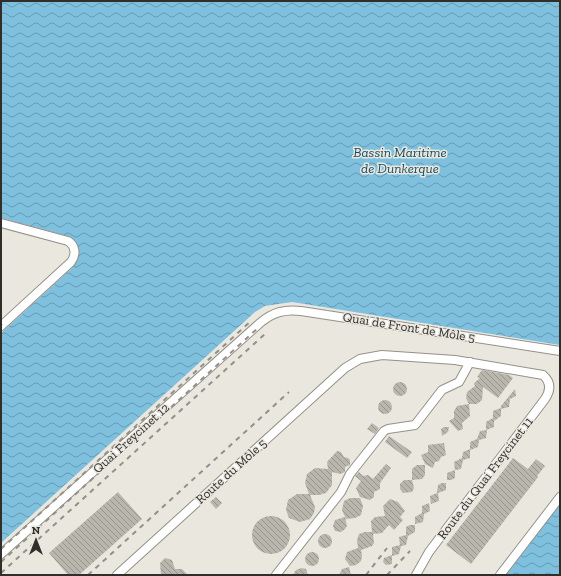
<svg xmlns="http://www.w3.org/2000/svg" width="561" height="576" font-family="'Zilla Slab',serif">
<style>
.water{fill:url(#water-waves)}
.building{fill:url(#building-back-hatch)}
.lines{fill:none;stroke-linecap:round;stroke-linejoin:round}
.minor-casing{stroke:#949189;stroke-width:10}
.minor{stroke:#fff;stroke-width:8}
.rail{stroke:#92908a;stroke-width:2;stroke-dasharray:5 5;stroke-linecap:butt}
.labels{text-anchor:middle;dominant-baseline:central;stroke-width:3;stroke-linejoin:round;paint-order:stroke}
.street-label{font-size:13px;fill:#2f2e2b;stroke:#eae7df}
.water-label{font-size:14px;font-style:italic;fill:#144b60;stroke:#eae7df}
</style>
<defs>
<pattern id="water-waves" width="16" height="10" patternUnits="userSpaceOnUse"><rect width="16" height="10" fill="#7ec0de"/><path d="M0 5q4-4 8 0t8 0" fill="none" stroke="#689cb4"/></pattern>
<pattern id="building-back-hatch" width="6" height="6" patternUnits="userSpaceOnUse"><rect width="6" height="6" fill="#b9b6ae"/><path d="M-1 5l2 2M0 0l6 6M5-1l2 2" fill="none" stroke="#97948e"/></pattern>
</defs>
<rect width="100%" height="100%" fill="#eae7df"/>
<!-- water -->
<g class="water">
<path d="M1 1H560V345L292 302 265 306 255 312 1 543V333L72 268 78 255 70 238 67 236 1 218Z"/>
<path d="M560 503V575H505Z"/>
</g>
<!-- building -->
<g class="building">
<path d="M482 370 509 375 513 378 498 398 483 387 482 400 477 404H469L470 416 462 423 463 429 458 431 449 421 454 418V411L457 406 469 404 466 398 467 392 475 386 474 383 480 378 477 377Z"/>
<circle cx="400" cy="389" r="7"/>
<path d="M515 389 516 396 510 399 509 407 501 409V416L494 421V427L486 430V422L493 418V411L501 408V406Z"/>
<circle cx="385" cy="407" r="7"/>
<path d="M372 423 379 428 375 434 367 429Z"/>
<path d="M444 427H449L448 432 442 436 441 429Z"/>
<path d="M487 430 486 438 479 440 478 447 470 450V442L477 439 480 431Z"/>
<path d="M389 436 412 452 407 458 385 442Z"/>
<path d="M444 443 446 455 441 457 439 461 435 462 433 468 425 464 421 455 428 452V445Z"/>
<path d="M470 449V458L463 460 461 469 455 470 454 462 462 458 463 452Z"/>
<path d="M337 451 341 452 344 457 348 458 350 460V465L345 467V472L340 474 332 472V485L326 493 319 495H310L315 507 314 513 310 519 300 522 289 518 286 510 288 500 297 494H309L305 483 307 474 315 468 328 469 327 462Z"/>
<path d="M513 458 528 469 536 459 545 466 537 476 538 477 471 564 446 545Z"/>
<path d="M386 464 391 468 380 483V489L374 492V497L370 500 360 497 356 488 361 481 355 476 359 472 363 476 368 475 373 479Z"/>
<path d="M417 465H425V475L422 479 412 480 414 488 412 492 403 493 400 489V484L404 480H412V469Z"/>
<path d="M455 470V478L451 480H447V473Z"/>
<path d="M442 483H446V490L438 493 439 501 431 504 430 496 437 493 438 485Z"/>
<path d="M118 492 142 519 79 575H68L49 553Z"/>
<path d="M216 497 222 503 216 509 210 502Z"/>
<path d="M350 498H360L363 506 361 515 355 518 346 519 342 510 344 501Z"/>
<path d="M390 499 398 502 405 511 400 517 403 520 394 530 389 525 382 533 373 534 374 543 372 546 361 550 362 556 361 561 356 565 350 566 345 559 347 552 358 548 357 540 359 534 365 532H372L371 521 375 517 385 516 383 506Z"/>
<path d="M429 503 430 511 424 514 423 522 415 524V517L422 513V506Z"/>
<circle cx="271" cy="535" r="19"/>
<path d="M345 517 347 526 345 529 341 532 335 531 333 526 335 520Z"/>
<path d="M410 525H415V532L408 536 406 545 401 546 399 554 392 556V564L386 565 383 562 384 558 392 555V547L400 545 399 537 406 535V527Z"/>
<circle cx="325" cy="541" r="7"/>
<circle cx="312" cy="559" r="7"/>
<path d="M165 558 172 560 175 569H182L188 575H161L160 563Z"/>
<path d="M349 567 351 575H339L342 569Z"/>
<path d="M301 568 306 569 308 575H293L296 570Z"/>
</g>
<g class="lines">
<!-- minor casing -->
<g class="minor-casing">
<g id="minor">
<path d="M1 223 68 241C76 246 76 255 71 262L1 326"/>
<path d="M1 554 260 323C273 312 285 309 301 311L560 351"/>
<path d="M117 575 345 368 360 359 382 355 455 360 543 375C551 382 551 390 545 399L429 552 416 575"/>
<path d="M276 575 341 492 350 474 384 431 388 429 415 425 442 390 459 382 470 362"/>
<path d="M500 575 560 497"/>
</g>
</g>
<!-- minor -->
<use href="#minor" class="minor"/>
<!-- rail -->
<g class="rail">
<path d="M1 325 2 324"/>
<path d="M1 549 252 320"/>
<path d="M1 562 259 327"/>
<path d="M1 573 265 334"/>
<path d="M88 575 289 392"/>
<path d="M366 575 387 548"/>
<path d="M387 575 410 551"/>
</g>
</g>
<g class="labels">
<!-- street labels -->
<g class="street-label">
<text transform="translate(409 327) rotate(9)">Quai de Front de Môle 5</text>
<text transform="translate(131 438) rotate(-42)">Quai Freycinet 12</text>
<text transform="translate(231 471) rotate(-42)">Route du Môle 5</text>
<text transform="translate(485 478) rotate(-53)">Route du Quai Freycinet 11</text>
</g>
<!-- water labels -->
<g class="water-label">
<text x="400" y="152">Bassin Maritime<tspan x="400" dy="16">de Dunkerque</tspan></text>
</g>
</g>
<!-- border -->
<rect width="561" height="576" fill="none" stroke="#2f2e2b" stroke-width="4"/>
<!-- north arrow -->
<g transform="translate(36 540)" stroke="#eae7df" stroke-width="3" paint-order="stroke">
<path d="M0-3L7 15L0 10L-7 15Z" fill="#2f2e2b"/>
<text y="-6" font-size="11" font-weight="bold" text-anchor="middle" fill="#2f2e2b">N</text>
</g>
</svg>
